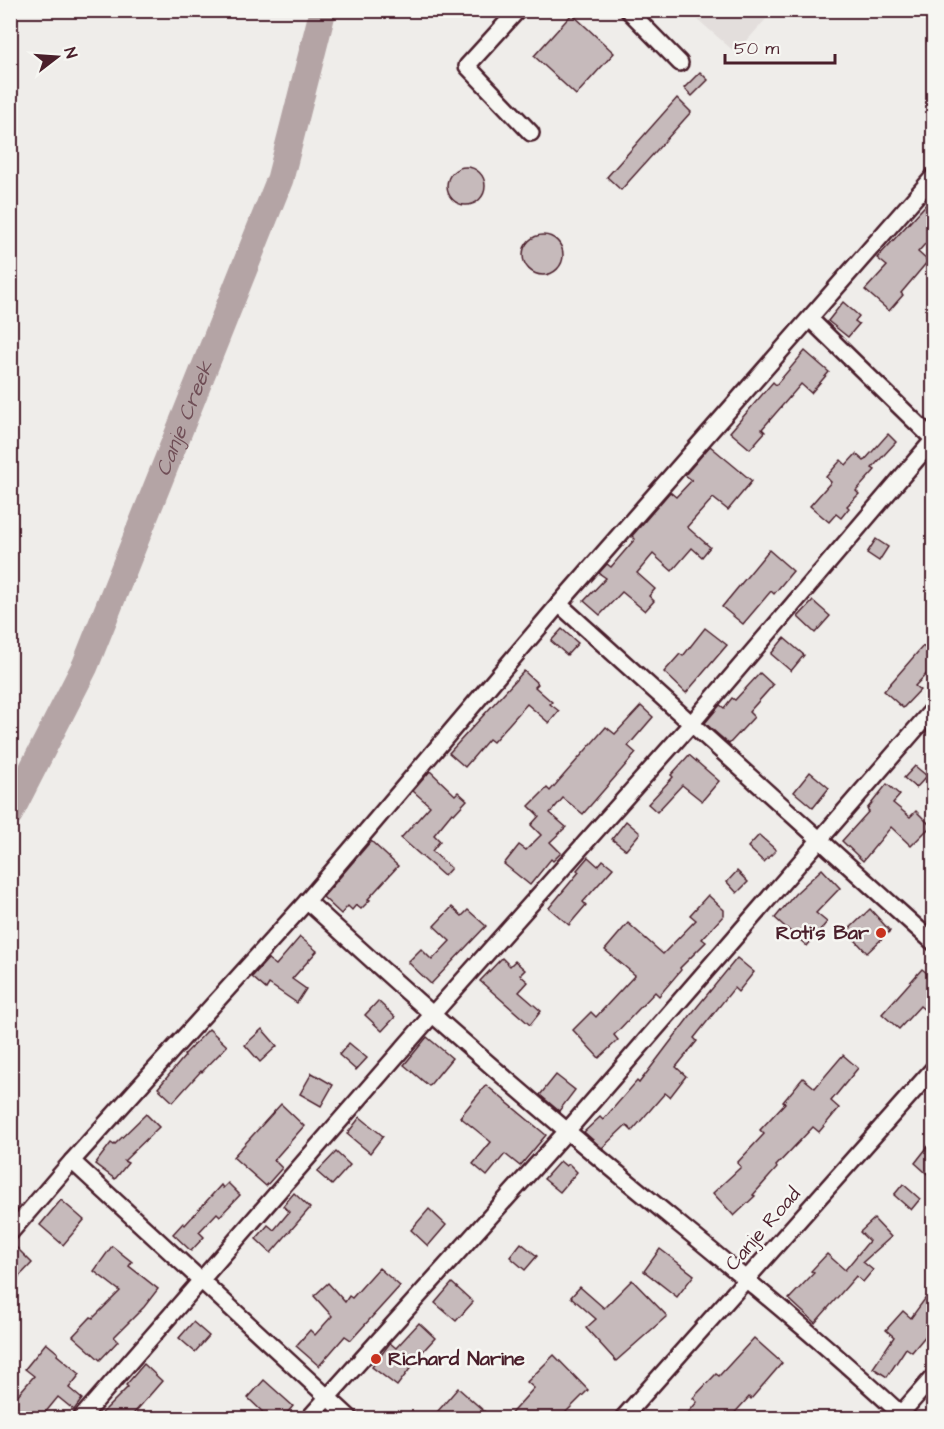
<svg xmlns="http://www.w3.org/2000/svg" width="944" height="1429" font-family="'Architects Daughter',sans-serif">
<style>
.built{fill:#e3dedc}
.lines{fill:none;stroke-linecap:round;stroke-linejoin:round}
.river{stroke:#b4a4a5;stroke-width:27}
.building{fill:#c6babb;stroke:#4a1f2b;stroke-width:1.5}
.minor-casing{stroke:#4a1f2b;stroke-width:20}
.minor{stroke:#f6f6f2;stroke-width:15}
.poi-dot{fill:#c8321e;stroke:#f6f6f2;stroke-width:2}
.labels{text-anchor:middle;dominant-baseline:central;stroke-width:5;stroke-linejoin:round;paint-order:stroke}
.poi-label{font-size:20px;font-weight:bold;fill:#4a1f2b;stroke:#f6f6f2;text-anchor:end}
.street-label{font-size:20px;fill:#4a1f2b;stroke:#f6f6f2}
.water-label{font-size:21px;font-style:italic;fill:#6f4e56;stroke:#f6f6f2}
</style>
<rect width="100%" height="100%" fill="#efedea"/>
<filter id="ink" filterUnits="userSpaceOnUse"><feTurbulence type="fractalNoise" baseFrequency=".0167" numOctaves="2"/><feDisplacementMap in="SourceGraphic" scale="12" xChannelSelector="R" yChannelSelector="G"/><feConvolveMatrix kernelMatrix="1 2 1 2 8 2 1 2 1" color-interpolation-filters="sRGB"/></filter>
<g filter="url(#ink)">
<!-- built -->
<path class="built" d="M688 11H773L736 53Z"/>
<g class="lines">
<!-- river -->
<path class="river" id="s1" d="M10 813 85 666 280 179 323 10"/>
</g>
<!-- building -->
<g class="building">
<path d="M572 14 614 53 576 95 534 56Z"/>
<path d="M700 72 708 80 692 96 684 88Z"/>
<path d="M677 98 691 112 621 190 607 177Z"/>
<circle cx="466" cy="186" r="19"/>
<path d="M933 197V235L918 252 928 261 901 293 903 295 889 311 865 290 887 266 877 258Z"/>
<circle cx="543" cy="255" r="20"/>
<path d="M843 302 859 316 855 321 859 324 848 337 828 321Z"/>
<path d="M805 351 829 372 811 393 801 384 762 429 765 432 750 449 730 432 773 382 776 385Z"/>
<path d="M888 434 896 442 872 468 875 470 856 491 859 494 847 506 849 508 841 518 836 514 829 522 810 506 831 482 826 477 841 460 846 465 856 454 864 461Z"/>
<path d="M710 446 752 481 728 510 713 498 687 527 710 547 702 557 692 548 672 571 653 554 637 573 655 589 649 596 654 601 645 611 622 592 600 615 584 601 606 578 599 573 607 564 611 567 635 539 632 536 670 492 676 497 692 480 685 475Z"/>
<path d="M876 539 888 547 879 561 867 553Z"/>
<path d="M769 550 793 571 774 594 771 591 743 624 722 607Z"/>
<path d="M813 601 830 616 815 633 798 617Z"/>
<path d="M705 628 727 645 686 693 664 672 680 654 683 656Z"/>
<path d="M562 629 578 643 567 655 551 641Z"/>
<path d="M784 638 804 655 791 671 771 654Z"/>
<path d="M923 646 933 656V667L915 686 920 690 903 708 884 691Z"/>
<path d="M524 671 538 684 535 687 552 702 550 704 559 711 549 723 527 704 493 742 489 739 465 767 449 753Z"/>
<path d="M760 673 773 685 749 712 754 717 729 744 705 723 720 705 724 708 732 698 735 700Z"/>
<path d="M641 706 653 717 628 746 636 753 583 814 563 798 550 813 566 827 550 842 561 853 553 861 551 859 530 885 504 864 519 845 526 850 541 835 531 825 539 816 529 806 547 788 550 791 606 727 615 734Z"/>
<path d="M689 755 719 781 702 801 682 785 657 812 648 804 673 777 671 775Z"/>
<path d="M915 766 927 776 916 788 904 778Z"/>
<path d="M430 771 455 795 458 792 467 800 454 814 452 813 434 835 440 841 432 851 451 868 444 876 401 838 430 806 413 791Z"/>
<path d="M810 772 829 788 813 808 794 792Z"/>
<path d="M887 784 900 795 893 803 910 817 916 811 931 826 911 846 891 827 863 861 842 841 869 811 867 809Z"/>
<path d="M626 821 640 833 626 850 612 839Z"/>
<path d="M759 835 776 850 764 862 748 847Z"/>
<path d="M371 841 398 866 368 899 370 900 361 909 356 905 352 910 348 906 341 914 323 897Z"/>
<path d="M588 857 598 866 603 860 613 868 583 902 586 905 569 925 549 908 579 872 577 870Z"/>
<path d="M822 869 840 888 816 913 827 922 807 946 775 918 795 894Z"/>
<path d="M737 871 748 882 737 893 727 882Z"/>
<path d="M708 895 724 910V915L702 939 706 942 680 968 681 970 659 996 655 992 614 1035 618 1040 599 1058 573 1030 591 1012 596 1017 635 975 605 950 628 923 663 954 696 920 690 915Z"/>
<path d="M452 907 462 916 468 910 486 926 431 984 408 962 421 949 432 960 450 941 434 926Z"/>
<path d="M870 909 890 931 867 953 847 931Z"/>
<path d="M300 937 317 951 292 979 306 989 297 1003 269 984 266 989 252 977 268 959 276 965Z"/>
<path d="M502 958 510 966 515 961 525 970 520 975 528 982 519 992 541 1011 530 1025 480 981Z"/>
<path d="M737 958 754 972 738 992 734 988 694 1038 697 1041 676 1067 686 1076 670 1097 665 1093 632 1131 626 1125 602 1148 584 1132 600 1117 603 1120 637 1081 639 1083 693 1012Z"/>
<path d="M922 969 933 978V1017L920 1006 899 1029 882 1014Z"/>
<path d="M378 1001 395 1017 382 1031 365 1015Z"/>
<path d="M209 1029 227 1046 202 1072 201 1071 173 1102 158 1088 185 1056 184 1055Z"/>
<path d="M262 1029 277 1046 260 1062 245 1045Z"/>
<path d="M427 1037 452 1058 429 1086 404 1065Z"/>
<path d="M349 1043 367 1058 356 1070 339 1055Z"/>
<path d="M843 1055 858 1068 831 1101 839 1108 819 1132 813 1127 776 1166 777 1168 753 1195 755 1196 734 1216 713 1193 741 1167 737 1163 764 1134 760 1130 785 1103 783 1102 803 1078 815 1088Z"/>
<path d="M312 1073 333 1085 321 1106 300 1094Z"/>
<path d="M556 1075 575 1090 559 1111 540 1095Z"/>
<path d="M486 1085 546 1135 520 1166 505 1154 487 1176 473 1164 491 1142 460 1117Z"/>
<path d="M281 1104 304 1126 274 1160 282 1168 266 1186 233 1157Z"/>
<path d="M146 1114 159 1127 124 1161 128 1163 115 1179 95 1164 111 1143 114 1145Z"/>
<path d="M360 1117 383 1136 370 1153 347 1134Z"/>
<path d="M933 1140V1179L915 1163Z"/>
<path d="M336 1152 350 1165 332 1185 317 1172Z"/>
<path d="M560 1161 566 1166 569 1164 577 1172 560 1192 544 1179Z"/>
<path d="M228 1183 240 1195 220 1216 217 1213 199 1232 204 1237 191 1251 173 1234 183 1223 185 1225 221 1185 223 1188Z"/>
<path d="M903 1184 920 1199 911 1210 894 1195Z"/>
<path d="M294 1193 310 1208 271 1253 256 1239 268 1225 274 1230 289 1212 283 1206Z"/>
<path d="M61 1200 84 1220 63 1245 40 1225Z"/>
<path d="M429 1209 446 1225 428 1246 411 1230Z"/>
<path d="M874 1219 891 1237 863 1262 873 1270 863 1282 856 1276 815 1323 789 1299 814 1273 811 1271 827 1254 845 1270 869 1241 860 1232Z"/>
<path d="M521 1243 537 1256 525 1270 510 1257Z"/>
<path d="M112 1246 132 1262 129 1266 158 1289 144 1307 114 1337 118 1341 100 1360 73 1336 91 1317 93 1318 120 1291 94 1271Z"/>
<path d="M16 1247 32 1263 10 1286V1253Z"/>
<path d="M660 1249 694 1275 677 1297 644 1271Z"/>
<path d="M379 1268 400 1286 351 1340 345 1336 319 1366 296 1346 310 1330 315 1335 332 1316 314 1296 328 1283 345 1302 349 1296 352 1298Z"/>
<path d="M632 1280 667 1316 616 1361 586 1328 596 1319 571 1297 580 1287 604 1308Z"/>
<path d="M452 1283 473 1302 456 1321 435 1303Z"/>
<path d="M933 1288V1327L912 1352 906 1348 887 1377 873 1368 894 1337 886 1330 903 1311 911 1318Z"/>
<path d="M193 1322 209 1336 195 1352 179 1338Z"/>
<path d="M419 1323 435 1338 414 1361 415 1362 397 1386 372 1367 390 1343 396 1348Z"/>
<path d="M754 1338 782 1363 751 1399 749 1397 729 1419H683L697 1402 693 1398 716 1374 719 1376Z"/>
<path d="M46 1343 58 1353 57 1355 80 1374 69 1388 82 1399 74 1410 58 1397 40 1419H25L10 1406V1404L34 1376 25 1369Z"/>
<path d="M554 1355 588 1390 559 1419H506L534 1388 527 1382Z"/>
<path d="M144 1364 162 1381 129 1419H96L128 1387 126 1385Z"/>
<path d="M264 1380 293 1406 282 1419H270L248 1398Z"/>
<path d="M458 1388 493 1419H431Z"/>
</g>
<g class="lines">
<!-- minor casing -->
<g class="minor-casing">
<g id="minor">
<path d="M518 10 467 66 531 133"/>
<path d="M628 10 680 63"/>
<path d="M810 319 934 440"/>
<path d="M559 604 934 943"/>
<path d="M307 901C392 979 478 1056 566 1130 679 1226 797 1317 905 1418"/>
<path d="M72 1161 350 1418"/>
<path d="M10 1233 72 1161 307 901 559 604 934 176"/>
<path d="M81 1418 432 1015 691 724 934 439"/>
<path d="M309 1418 567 1131 934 708"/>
<path d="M623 1418 934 1068"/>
<path d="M897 1418 934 1376"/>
</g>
</g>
<!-- minor -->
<use href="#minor" class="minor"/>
</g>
</g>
<!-- markers -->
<g class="poi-dot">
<circle cx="881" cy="933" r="6"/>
<circle cx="376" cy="1359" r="6"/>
</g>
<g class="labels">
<!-- poi labels -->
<g class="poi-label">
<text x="869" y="933">Roti's Bar</text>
<text x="388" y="1359" text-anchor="start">Richard Narine</text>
</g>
<!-- street labels -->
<g class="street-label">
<text transform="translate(763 1229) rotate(-49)">Canje Road</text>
</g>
<!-- water labels -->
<g class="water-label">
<text stroke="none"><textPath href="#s1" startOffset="432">Canje Creek</textPath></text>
</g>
</g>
<!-- margin -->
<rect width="944" height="1429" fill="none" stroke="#f6f6f2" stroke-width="36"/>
<rect x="18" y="18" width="908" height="1393" fill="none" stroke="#4a1f2b" stroke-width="2" filter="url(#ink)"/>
<!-- north arrow -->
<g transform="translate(57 57) rotate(73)" stroke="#f6f6f2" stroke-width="4.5" paint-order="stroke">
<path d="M0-4.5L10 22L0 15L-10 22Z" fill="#4a1f2b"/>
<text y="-9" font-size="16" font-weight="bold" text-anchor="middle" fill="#4a1f2b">N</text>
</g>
<!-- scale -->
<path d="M725 54v9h110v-9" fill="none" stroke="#4a1f2b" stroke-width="3"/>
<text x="734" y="54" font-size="18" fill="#4a1f2b" stroke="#f6f6f2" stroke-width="4.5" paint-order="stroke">50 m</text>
</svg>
